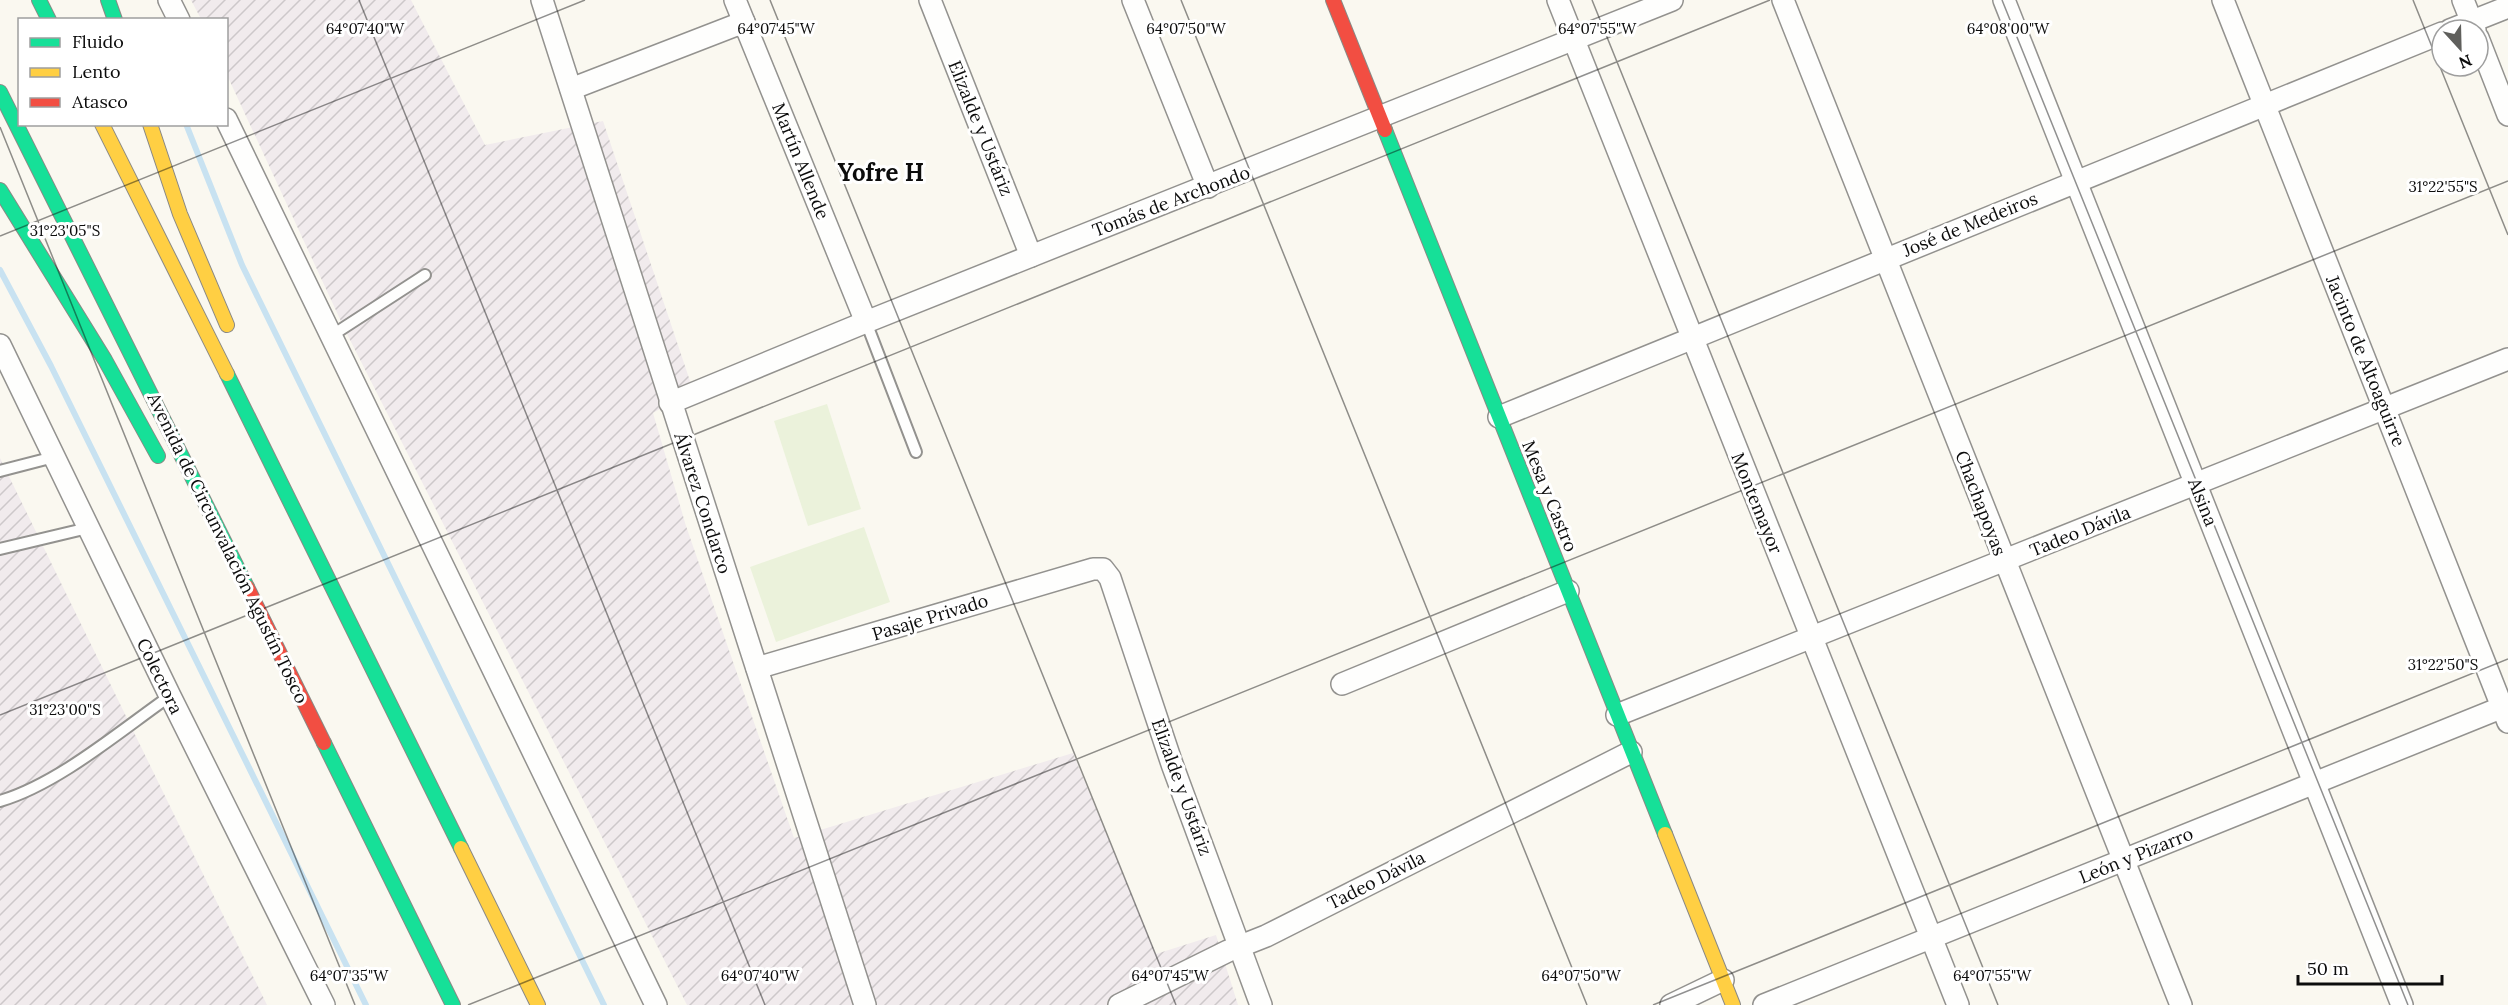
<svg xmlns="http://www.w3.org/2000/svg" width="2508" height="1005" font-family="Lora,serif">
<style>
.industrial{fill:url(#industrial-furrows)}
.pitch{fill:#ebf2db}
.lines{fill:none;stroke-linecap:round;stroke-linejoin:round}
.stream{stroke:#c8e2f1;stroke-width:6}
.lane-casing{stroke:#93928f;stroke-width:14}
.street-casing{stroke:#93928f;stroke-width:24}
.fast-casing{stroke:#8a8985;stroke-width:16}
.slow-casing{stroke:#8a8985;stroke-width:16}
.jam-casing{stroke:#8a8985;stroke-width:16}
.lane{stroke:#fefefd;stroke-width:10}
.street{stroke:#fefefd;stroke-width:21}
.fast{stroke:#16e098;stroke-width:14}
.slow{stroke:#ffcf43;stroke-width:14}
.jam{stroke:#f24e42;stroke-width:14}
.ticks{fill:none;stroke:#0c0c0c;stroke-width:1.5;stroke-opacity:0.45}
.labels{text-anchor:middle;dominant-baseline:central;stroke-width:6;stroke-linejoin:round;paint-order:stroke}
.street-label{font-size:18px;fill:#0c0c0c;stroke:#fff}
.district-label{font-size:24px;font-weight:bold;fill:#0c0c0c;stroke:#fff}
.ticks-label{font-size:15px;text-anchor:middle;fill:#0c0c0c;stroke:#fff;stroke-width:6;stroke-linejoin:round;paint-order:stroke}
</style>
<defs>
<pattern id="industrial-furrows" width="10" height="10" patternUnits="userSpaceOnUse" patternTransform="scale(1.5)"><rect width="10" height="10" fill="#f1ebed"/><path d="M-1 1l2-2M0 10L10 0M9 11l2-2" fill="none" stroke="#cdc8ca"/></pattern>
</defs>
<rect width="100%" height="100%" fill="#faf8f0"/>
<!-- industrial -->
<g class="industrial">
<path d="M191 0H411L485 145 603 121 693 390 653 413 686 526 794 838 1073 753 1156 954 1216 935 1238 1005H687L345 330 227 75 226 20 201 19Z"/>
<path d="M0 458 267 1005H0Z"/>
</g>
<!-- pitch -->
<g class="pitch">
<path d="M827 404 861 509 808 526 774 421Z"/>
<path d="M864 527 890 602 776 642 750 567Z"/>
</g>
<g class="lines">
<!-- stream -->
<g class="stream">
<path d="M186 124 242 265 604 1005"/>
<path d="M0 270 51 366 366 1005"/>
</g>
<!-- lane casing -->
<g class="lane-casing">
<g id="lane">
<path d="M866 322 916 452"/>
<path d="M331 336 425 275"/>
<path d="M0 471 54 457"/>
<path d="M0 549 88 528"/>
<path d="M0 801C58 784 120 731 170 696"/>
</g>
</g>
<!-- street casing -->
<g class="street-casing">
<g id="street">
<path d="M169 0 179 20"/>
<path d="M542 0 865 1005"/>
<path d="M735 0 866 322"/>
<path d="M930 0 1031 256"/>
<path d="M1133 0 1208 187"/>
<path d="M1558 0 1958 1005"/>
<path d="M1783 0 2181 1005"/>
<path d="M2004 0 2402 1005"/>
<path d="M2223 0 2508 722"/>
<path d="M2463 0 2475 30"/>
<path d="M2450 30 2508 7"/>
<path d="M2478 38 2508 115"/>
<path d="M571 89 744 22"/>
<path d="M226 119 656 1005"/>
<path d="M0 345 170 696 324 1005"/>
<path d="M670 403 866 322 1672 0"/>
<path d="M1499 417 2442 33"/>
<path d="M757 668 1093 569H1103L1110 578 1172 764 1261 1005"/>
<path d="M1342 684 1568 591"/>
<path d="M1617 715 2508 359"/>
<path d="M1119 1005 1228 951 1266 936 1631 752"/>
<path d="M1671 1005 1723 980"/>
<path d="M1764 1005 2508 705"/>
</g>
</g>
<!-- fast casing -->
<g class="fast-casing">
<g id="fast">
<path d="M39 0 49 20"/>
<path d="M108 0 115 20"/>
<path d="M0 92 247 587"/>
<path d="M1385 130 1665 834"/>
<path d="M0 190 105 360 158 456"/>
<path d="M227 374 461 848"/>
<path d="M324 743 453 1005"/>
</g>
</g>
<!-- slow casing -->
<g class="slow-casing">
<g id="slow">
<path d="M102 124 227 374"/>
<path d="M150 124 180 214 227 325"/>
<path d="M1665 834 1733 1005"/>
<path d="M461 848 538 1005"/>
</g>
</g>
<!-- jam casing -->
<g class="jam-casing">
<g id="jam">
<path d="M1333 0 1385 130"/>
<path d="M247 587 324 743"/>
</g>
</g>
<!-- lane -->
<use href="#lane" class="lane"/>
<!-- street -->
<use href="#street" class="street"/>
<!-- fast -->
<use href="#fast" class="fast"/>
<!-- slow -->
<use href="#slow" class="slow"/>
<!-- jam -->
<use href="#jam" class="jam"/>
</g>
<!-- ticks -->
<path class="ticks" d="M359 0 765 1005M770 0 1176 1005M1181 0 1587 1005M1592 0 1998 1005M2002 0 2408 1005M2413 0 2508 235M0 127 355 1005M0 236 585 0M0 715 1770 0M468 1005 2508 181M1653 1005 2508 659"/>
<g class="labels">
<!-- street labels -->
<g class="street-label">
<text transform="translate(981 128) rotate(68)">Elizalde y Ustáriz</text>
<text transform="translate(801 161) rotate(68)">Martín Allende</text>
<text transform="translate(1171 201) rotate(-21)">Tomás de Archondo</text>
<text transform="translate(1970 224) rotate(-22)">José de Medeiros</text>
<text transform="translate(2366 361) rotate(68)">Jacinto de Altoaguirre</text>
<text transform="translate(1550 496) rotate(68)">Mesa y Castro</text>
<text transform="translate(2203 502) rotate(68)">Alsina</text>
<text transform="translate(703 503) rotate(72)">Álvarez Condarco</text>
<text transform="translate(1757 503) rotate(68)">Montemayor</text>
<text transform="translate(1981 503) rotate(69)">Chachapoyas</text>
<text transform="translate(2080 531) rotate(-22)">Tadeo Dávila</text>
<text transform="translate(228 548) rotate(64)">Avenida de Circunvalación Agustín Tosco</text>
<text transform="translate(930 617) rotate(-17)">Pasaje Privado</text>
<text transform="translate(160 676) rotate(64)">Colectora</text>
<text transform="translate(1182 787) rotate(70)">Elizalde y Ustáriz</text>
<text transform="translate(2136 855) rotate(-22)">León y Pizarro</text>
<text transform="translate(1376 880) rotate(-27)">Tadeo Dávila</text>
</g>
<!-- district labels -->
<g class="district-label">
<text x="881" y="172">Yofre H</text>
</g>
</g>
<g class="ticks-label">
<text x="1597" y="34">64°07'55"W</text>
<text x="2008" y="34">64°08'00"W</text>
<text x="365" y="34">64°07'40"W</text>
<text x="776" y="34">64°07'45"W</text>
<text x="1186" y="34">64°07'50"W</text>
<text x="2443" y="192">31°22'55"S</text>
<text x="65" y="236">31°23'05"S</text>
<text x="2443" y="670">31°22'50"S</text>
<text x="65" y="715">31°23'00"S</text>
<text x="349" y="981">64°07'35"W</text>
<text x="760" y="981">64°07'40"W</text>
<text x="1170" y="981">64°07'45"W</text>
<text x="1581" y="981">64°07'50"W</text>
<text x="1992" y="981">64°07'55"W</text>
</g>
<!-- legend -->
<rect x="18" y="18" width="210" height="108" fill="#ffffff" stroke="#9e9e9e" stroke-width="1.5"/>
<rect x="30" y="38" width="30" height="9" fill="#16e098" stroke="#9e9e9e" stroke-width="1.5"/>
<text x="72" y="48" font-size="18" fill="#0c0c0c">Fluido</text>
<rect x="30" y="68" width="30" height="9" fill="#ffcf43" stroke="#9e9e9e" stroke-width="1.5"/>
<text x="72" y="78" font-size="18" fill="#0c0c0c">Lento</text>
<rect x="30" y="98" width="30" height="9" fill="#f24e42" stroke="#9e9e9e" stroke-width="1.5"/>
<text x="72" y="108" font-size="18" fill="#0c0c0c">Atasco</text>
<!-- north arrow -->
<g transform="translate(2460 48) rotate(158)"><circle r="28" fill="#ffffff" stroke="#9e9e9e" stroke-width="1.5"/>
<path d="M0-4.5L10 22L0 15L-10 22Z" fill="#5f5f5c"/>
<text y="-9" font-size="16" font-weight="bold" text-anchor="middle" fill="#0c0c0c">N</text>
</g>
<!-- scale -->
<path d="M2298 975v9h144v-9" fill="none" stroke="#0c0c0c" stroke-width="3"/>
<text x="2307" y="975" font-size="18" fill="#0c0c0c" stroke="#ffffff" stroke-width="4.5" paint-order="stroke">50 m</text>
</svg>
